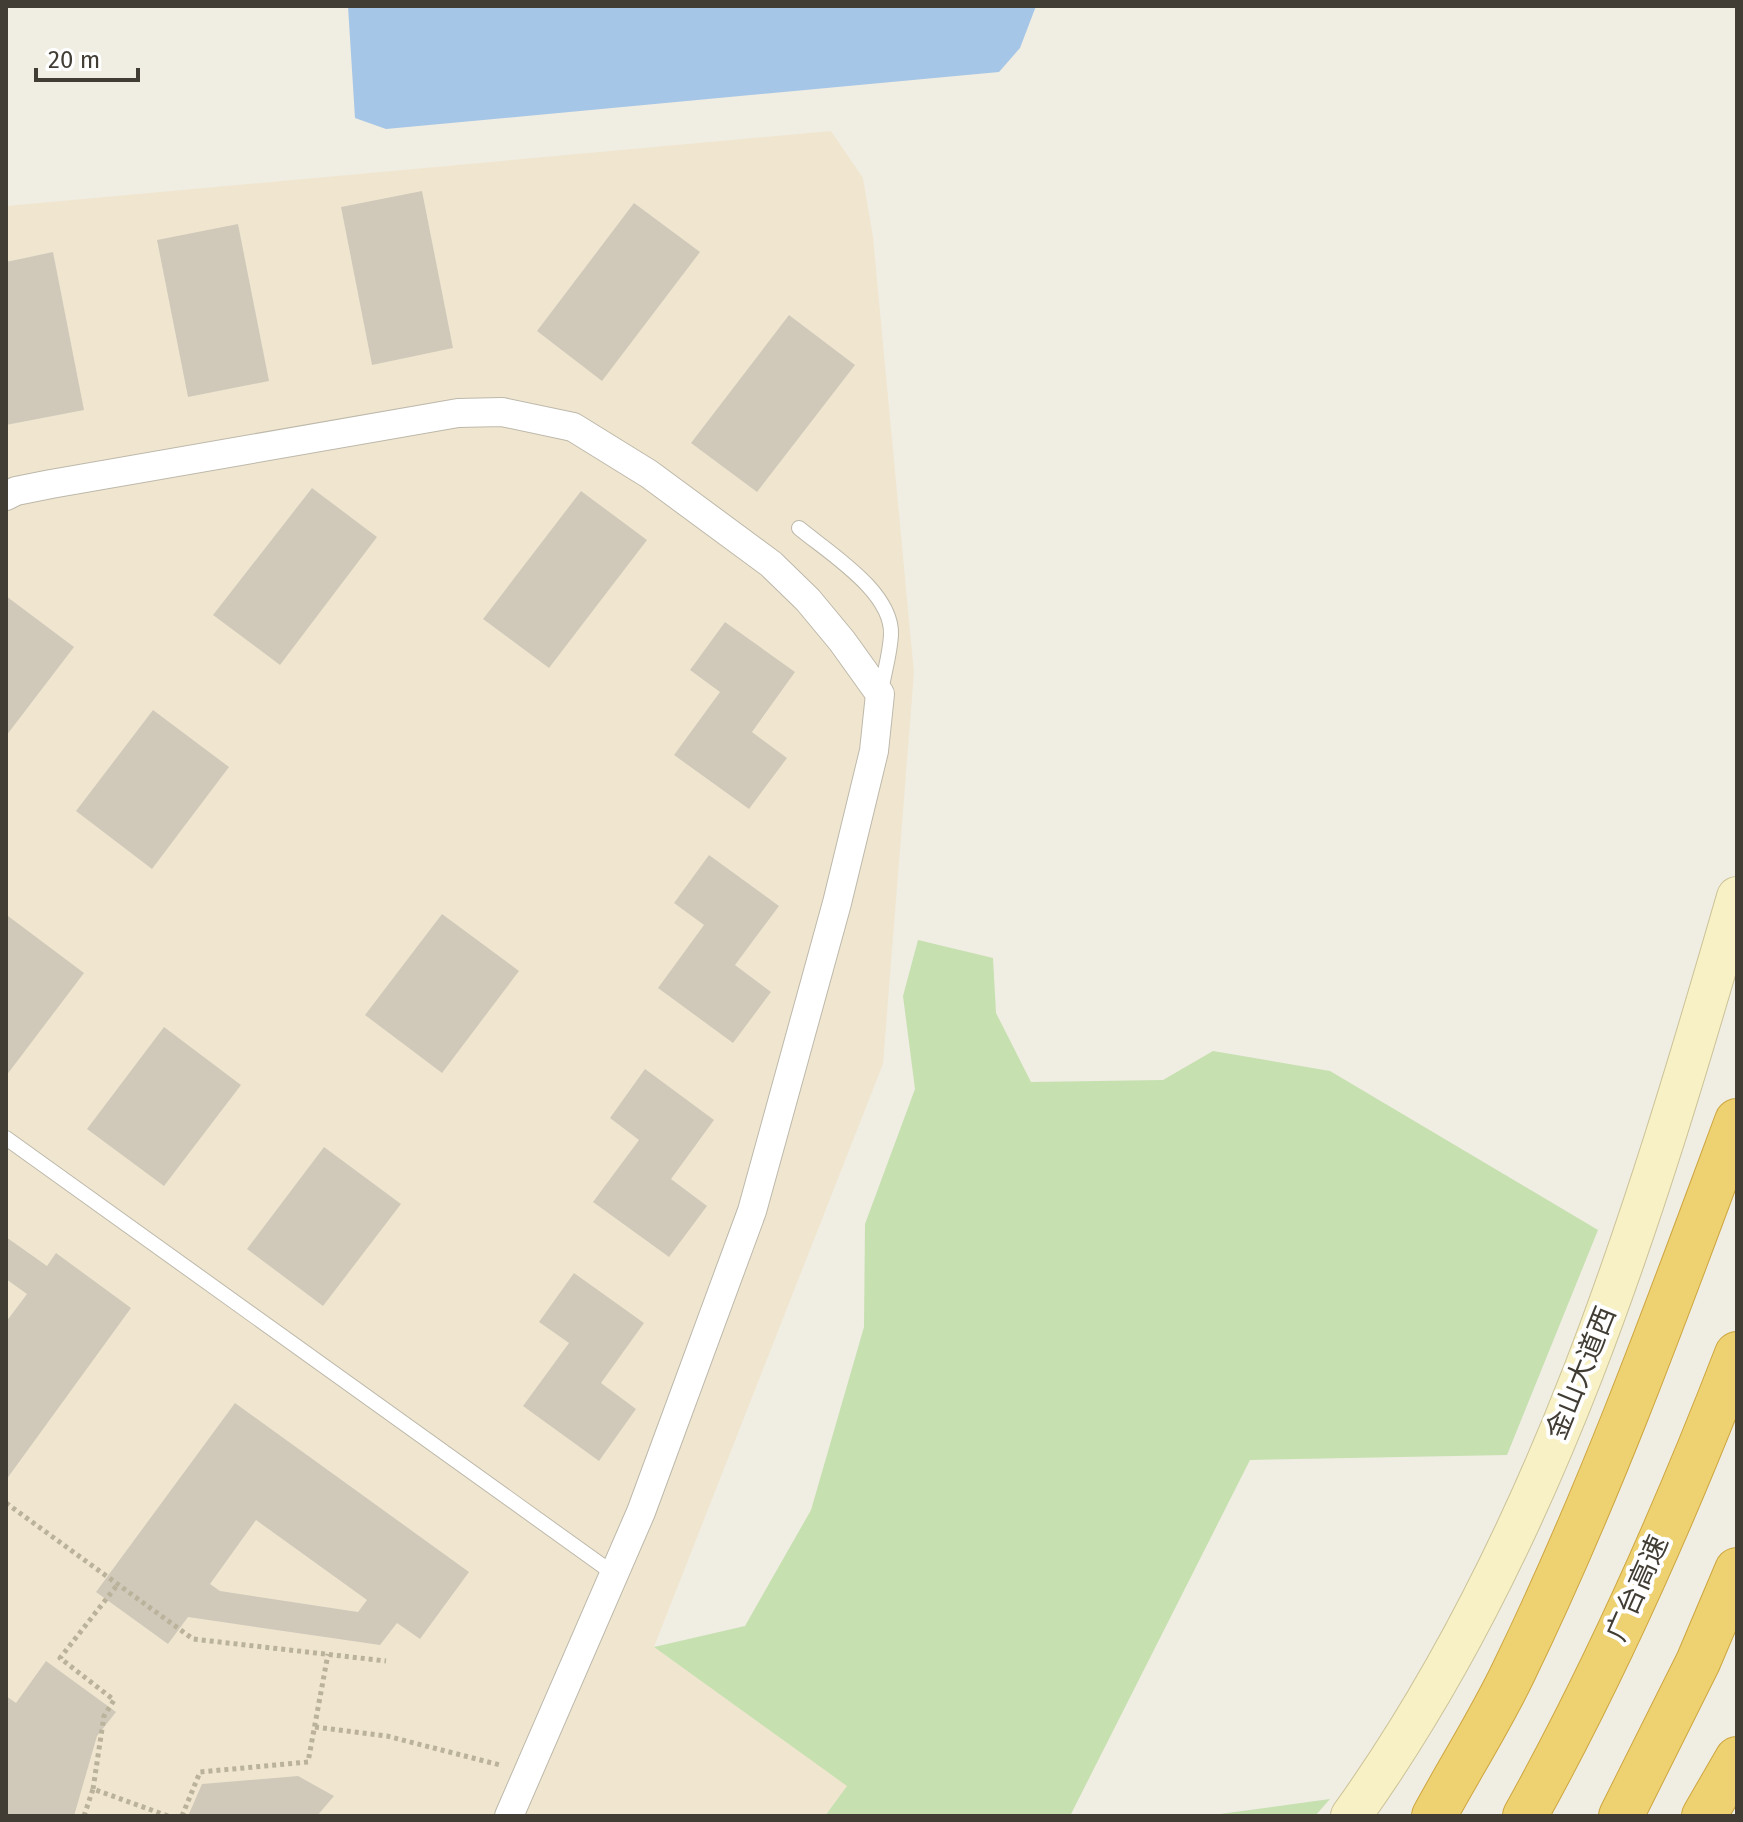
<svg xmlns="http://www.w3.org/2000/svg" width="1743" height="1822" font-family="'Fira Sans','Noto Sans SC',sans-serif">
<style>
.commercial{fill:#f0e6d0}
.green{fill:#c6e0b0}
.water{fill:#a5c6e7}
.building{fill:#d0c9ba;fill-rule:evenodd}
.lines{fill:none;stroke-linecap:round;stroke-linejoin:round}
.service-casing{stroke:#bdb8aa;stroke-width:16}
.minor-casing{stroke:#bdb8aa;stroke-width:30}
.secondary-casing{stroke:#cbc297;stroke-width:42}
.motorway-casing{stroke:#cca641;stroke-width:46}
.path{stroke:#bab29a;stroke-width:5;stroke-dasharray:4 4;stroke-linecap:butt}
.service{stroke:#fff;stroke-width:14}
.minor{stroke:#fff;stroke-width:28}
.secondary{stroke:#f8f1c5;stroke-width:40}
.motorway{stroke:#eed170;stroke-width:44}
.labels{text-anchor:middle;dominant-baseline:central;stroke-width:8;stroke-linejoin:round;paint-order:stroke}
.street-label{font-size:28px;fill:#413d34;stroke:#fff}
</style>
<rect width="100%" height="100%" fill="#f0ede3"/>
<!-- commercial -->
<path class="commercial" d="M831 131 863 178 873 237 914 673 883 1064 654 1647 848 1786 825 1816H6V206Z"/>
<!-- green -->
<g class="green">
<path d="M918 940 993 958 996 1013 1031 1082 1163 1080 1213 1051 1330 1071 1598 1230 1507 1455 1250 1460 1070 1816H825L847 1786 654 1647 745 1626 811 1510 864 1327 865 1224 915 1089 903 996Z"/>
<path d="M1330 1799 1315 1816H1205Z"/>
</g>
<!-- water -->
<path class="water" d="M348 6H1036L1020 48 999 72 386 129 355 118Z"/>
<!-- building -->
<g class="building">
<path d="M422 191 453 348 372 365 341 207Z"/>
<path d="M634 203 700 252 602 381 537 331Z"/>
<path d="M238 224 269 381 188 397 157 240Z"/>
<path d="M53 252 84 410 6 425V262Z"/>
<path d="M789 315 855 365 757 492 691 443Z"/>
<path d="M312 488 377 537 280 665 213 615Z"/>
<path d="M581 491 647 540 549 668 483 619Z"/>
<path d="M6 596 74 647 6 736Z"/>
<path d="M725 622 795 672 752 732 787 758 749 809 674 755 720 692 690 670Z"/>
<path d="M153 710 229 767 152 869 76 811Z"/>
<path d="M709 855 779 906 735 965 771 992 733 1043 658 988 704 925 674 903Z"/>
<path d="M442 914 519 971 442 1073 365 1015Z"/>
<path d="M8 916 84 973 6 1076V918Z"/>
<path d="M164 1027 241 1085 164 1186 87 1129Z"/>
<path d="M645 1069 714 1120 671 1179 707 1206 669 1257 593 1202 639 1140 610 1118Z"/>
<path d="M324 1147 401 1204 323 1306 247 1249Z"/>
<path d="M6 1237 47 1266 56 1253 131 1308 6 1480V1322L27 1294 6 1279Z"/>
<path d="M574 1273 644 1323 601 1383 636 1409 599 1461 523 1406 569 1343 539 1322Z"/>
<path d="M235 1403 469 1572 420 1639 397 1623 380 1645 188 1617 168 1644 96 1592ZM256 1520 367 1600 358 1612 220 1591 210 1584Z"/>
<path d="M46 1661 116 1712 97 1736 74 1816H6V1696L16 1703Z"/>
<path d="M298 1776 334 1796 317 1816H188L202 1784Z"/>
</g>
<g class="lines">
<!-- service casing -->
<g class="service-casing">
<g id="service">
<path d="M799 528C829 553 893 592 891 635 890 654 884 673 881 692"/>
<path d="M6 1138 614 1574"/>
</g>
</g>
<!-- minor casing -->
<g class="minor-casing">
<path id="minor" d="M6 496 16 491 51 484 458 413 502 412 573 427 649 474 771 564 808 600 842 641 880 694 874 751 837 903 752 1211 641 1512 509 1816"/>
</g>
<!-- secondary casing -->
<g class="secondary-casing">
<path id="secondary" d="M1351 1816C1546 1544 1645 1215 1737 897"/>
</g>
<!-- motorway casing -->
<g class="motorway-casing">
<g id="motorway">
<path d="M1434 1816C1460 1768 1490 1721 1513 1673 1600 1494 1668 1307 1737 1121"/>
<path d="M1525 1816C1607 1668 1676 1512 1737 1354"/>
<path d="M1621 1816 1698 1662 1737 1570"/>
<path d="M1704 1816 1737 1759"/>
</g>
</g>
<!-- path -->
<g class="path">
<path d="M6 1503 193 1639 386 1661"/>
<path d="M315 1727 387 1736 500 1765"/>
<path d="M93 1789 104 1716 114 1700 60 1658 118 1584"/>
<path d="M84 1816 93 1789 168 1816"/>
<path d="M182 1816 200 1772 308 1762 328 1654"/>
</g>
<!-- service -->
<use href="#service" class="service"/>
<!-- minor -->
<use href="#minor" class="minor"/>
<!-- secondary -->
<use href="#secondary" class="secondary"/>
<!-- motorway -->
<use href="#motorway" class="motorway"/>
</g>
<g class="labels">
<!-- street labels -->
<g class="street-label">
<text transform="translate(1581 1373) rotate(-68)">金山大道西</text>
<text transform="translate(1637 1588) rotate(-66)">广台高速</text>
</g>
</g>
<!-- border -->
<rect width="1743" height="1822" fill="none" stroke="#413d34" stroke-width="16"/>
<!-- scale -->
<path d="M36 68v12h102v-12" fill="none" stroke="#413d34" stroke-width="4"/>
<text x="48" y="68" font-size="24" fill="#413d34" stroke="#ffffff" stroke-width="6" paint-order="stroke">20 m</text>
</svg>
